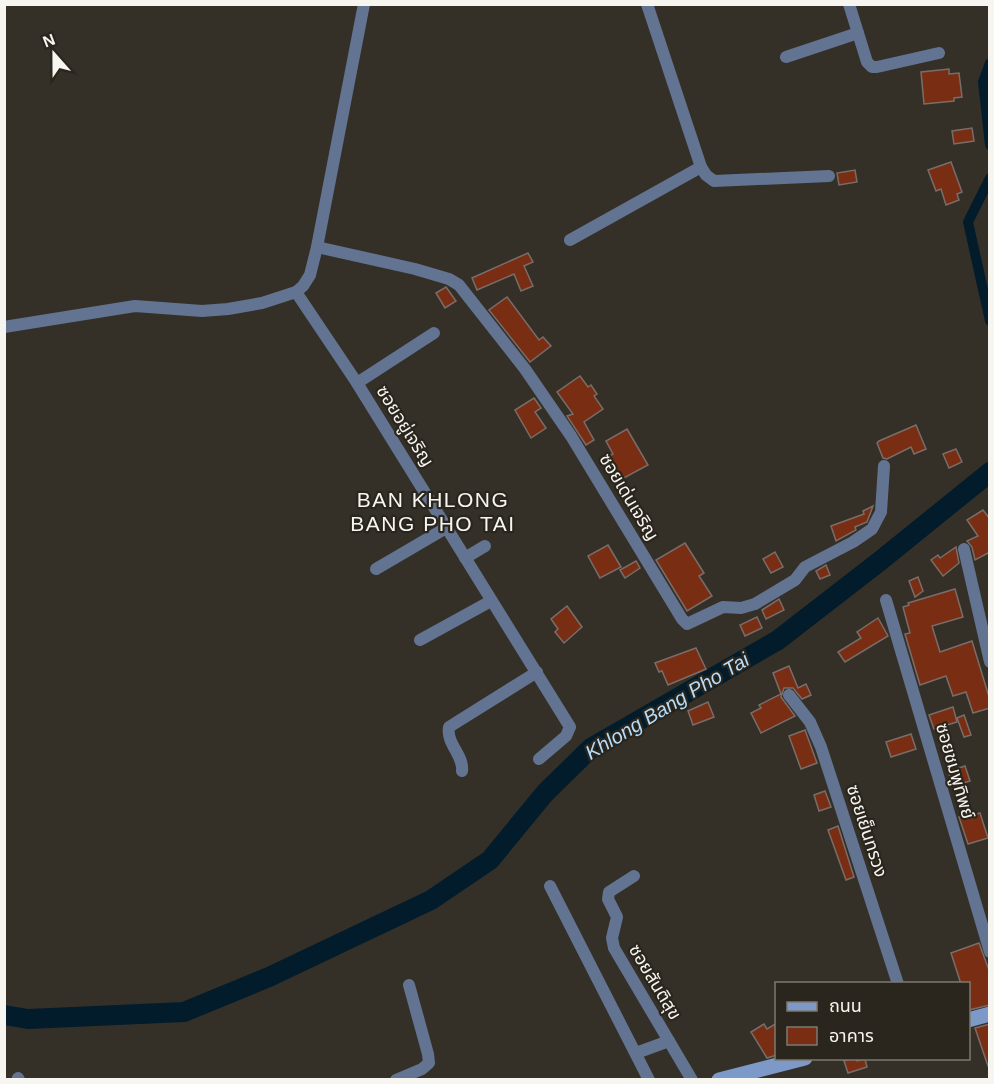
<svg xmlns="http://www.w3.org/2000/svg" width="994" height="1084" font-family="Arial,'Noto Sans Thai',sans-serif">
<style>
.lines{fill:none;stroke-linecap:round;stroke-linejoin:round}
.canal{stroke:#031c2c;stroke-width:10}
.river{stroke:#031c2c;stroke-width:20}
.building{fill:#792d13;stroke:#796d6a;stroke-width:1.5}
.street{stroke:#627491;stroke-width:12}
.secondary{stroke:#7d99c8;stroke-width:15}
.labels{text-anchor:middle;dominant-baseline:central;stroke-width:4.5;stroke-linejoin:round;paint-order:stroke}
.street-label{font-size:18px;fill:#f7f5ef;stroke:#2a261e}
.water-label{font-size:20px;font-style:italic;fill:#b6ddfa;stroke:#2a261e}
.quarter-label{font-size:21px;letter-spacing:1.5px;fill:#f7f5ef;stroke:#2a261e}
</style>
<rect width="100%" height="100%" fill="#343028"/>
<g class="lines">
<!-- canal -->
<g class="canal">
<path d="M990 63 983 82 990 145"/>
<path d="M990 178 968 222 990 321"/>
</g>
<!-- river -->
<path class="river" d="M4 1015 28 1019 184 1012 269 977 431 900 490 860 545 793 591 748 778 640 880 561 990 472"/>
</g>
<!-- building -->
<g class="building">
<path d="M949 69V74L959 73 962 97 954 98V101L924 104 921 72Z"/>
<path d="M972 128 974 141 954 144 952 131Z"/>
<path d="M951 162 962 192 957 194 959 200 946 205 941 189 936 191 928 170Z"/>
<path d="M855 170 857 182 839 185 837 173Z"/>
<path d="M528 253 533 262 524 266 533 286 521 291 514 274 477 290 472 278Z"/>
<path d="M446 287 456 301 445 308 436 293Z"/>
<path d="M507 297 539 340 543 337 551 346 530 362 489 310Z"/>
<path d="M580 376 588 387 591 385 597 394 594 396 603 409 584 422 594 440 586 445 567 416 573 414 557 392Z"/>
<path d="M534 398 541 408 535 412 546 428 531 438 515 410Z"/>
<path d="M916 425 926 449 914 454 911 447 887 459 883 458 877 443 879 441Z"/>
<path d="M627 429 648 465 622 479 621 476 617 478 606 458 613 454 606 441Z"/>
<path d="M956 449 962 462 949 468 943 454Z"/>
<path d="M873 506 867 522 855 527 856 530 836 541 831 526 864 514 863 511Z"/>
<path d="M983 510 990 519V552L975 560 972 547 967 541 978 536 967 520Z"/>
<path d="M685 543 704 573 699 576 712 596 687 611 656 560Z"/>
<path d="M608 545 621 567 600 578 588 556Z"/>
<path d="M956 547 959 563 943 576 931 560 938 555 940 558Z"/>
<path d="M775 552 783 567 771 573 763 559Z"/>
<path d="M636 561 640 568 625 578 620 570Z"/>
<path d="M826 565 830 575 820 579 816 571Z"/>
<path d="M918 577 923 591 915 597 909 581Z"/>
<path d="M955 589 963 617 932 626 940 652 972 641 990 700V708L973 713 966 692 953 696 946 676 920 685 905 634 910 633 903 607 909 605 908 603Z"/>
<path d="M779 599 784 610 766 619 762 610Z"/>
<path d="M567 606 582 627 564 643 555 632 558 629 551 619Z"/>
<path d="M757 617 762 628 745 636 740 625Z"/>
<path d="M878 618 888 636 845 662 838 652 861 638 857 632Z"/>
<path d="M696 648 706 669 668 685 662 671 659 672 655 663Z"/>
<path d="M789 666 798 688 806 684 811 695 802 699 793 688H784L781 697 795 716 761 733 751 713 761 708 759 705 781 694 773 673Z"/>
<path d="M708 702 714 717 693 725 688 711Z"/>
<path d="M953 707 957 722 934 729 929 715Z"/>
<path d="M964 715 971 735 964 737 957 718Z"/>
<path d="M805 730 817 763 801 769 789 736Z"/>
<path d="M911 734 916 749 891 757 886 742Z"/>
<path d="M958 765 959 768 965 766 970 781 953 786 947 768Z"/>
<path d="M825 791 831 807 819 811 814 795Z"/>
<path d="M980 813 988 838 968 844 959 817 964 815 965 818Z"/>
<path d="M838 826 854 877 846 880 828 830Z"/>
<path d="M979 943 990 973V1005L969 1010V984H961L951 953Z"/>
<path d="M777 1023V1055L767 1058 751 1032 764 1024 767 1029Z"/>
<path d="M990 1024V1066H988L975 1028Z"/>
<path d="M850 1059H856L857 1061 865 1059 867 1067 848 1073 844 1061Z"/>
</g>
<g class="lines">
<!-- street -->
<g class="street">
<path d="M647 4 701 167 706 175 714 181 829 176"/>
<path d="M849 4 867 62 872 67H877L939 53"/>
<path d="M786 57 858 33"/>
<path d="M570 240 701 167"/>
<path d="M317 247 415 269 449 279 459 285 525 369 571 436 682 619 687 624 723 607 741 608 755 604 795 580 805 567 853 542 872 529 881 512 884 466"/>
<path d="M296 292 357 383 570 727 566 736 539 759"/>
<path d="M4 327 135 306 202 311 228 309 262 303 296 292 303 286 310 275 317 247 364 4"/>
<path d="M357 383 434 333"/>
<path d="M964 549 990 662"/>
<path d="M465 558 485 546"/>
<path d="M376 569 446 528"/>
<path d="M886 600 990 952"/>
<path d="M420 640 491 601"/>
<path d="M789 695 810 722 821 747 898 984"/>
<path d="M462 771C464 755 446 744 449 727L537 672"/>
<path d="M634 876 609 892 608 899 617 917 612 938 614 948 692 1080"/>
<path d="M550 886 649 1080"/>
<path d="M636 1053 669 1041"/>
<path d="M18 1078 19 1080"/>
<path d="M396 1080 422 1069 429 1063 428 1054 409 985"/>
</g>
<!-- secondary -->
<g class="secondary">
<path d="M968 1020 990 1014"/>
<path d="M719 1080 805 1058"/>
</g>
</g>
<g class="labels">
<!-- street labels -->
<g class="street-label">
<text transform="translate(405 426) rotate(58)">ซอยอยู่เจริญ</text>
<text transform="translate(629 497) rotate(59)">ซอยเด่นเจริญ</text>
<text transform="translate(955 771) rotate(74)">ซอยชมพูทิพย์</text>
<text transform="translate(867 831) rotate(72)">ซอยเย็นทรวง</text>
<text transform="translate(655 982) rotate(59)">ซอยสันติสุข</text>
</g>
<!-- water labels -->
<g class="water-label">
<text transform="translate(667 706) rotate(-31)">Khlong Bang Pho Tai</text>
</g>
<!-- quarter labels -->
<g class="quarter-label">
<text x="433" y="499">BAN KHLONG<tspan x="433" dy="24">BANG PHO TAI</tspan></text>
</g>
</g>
<!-- border -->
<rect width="994" height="1084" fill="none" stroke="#f7f5ef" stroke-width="12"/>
<!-- legend -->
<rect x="775" y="982" width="195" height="78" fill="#2a261e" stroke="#7c7972" stroke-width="1.5"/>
<rect x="787" y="1002" width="30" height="9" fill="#7d99c8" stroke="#7c7972" stroke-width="1.5"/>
<text x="829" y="1012" font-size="18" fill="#f7f5ef">ถนน</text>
<rect x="787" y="1027" width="30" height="18" fill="#792d13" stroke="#7c7972" stroke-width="1.5"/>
<text x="829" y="1042" font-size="18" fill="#f7f5ef">อาคาร</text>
<!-- north arrow -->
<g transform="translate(54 54) rotate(339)" stroke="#2a261e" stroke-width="4.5" paint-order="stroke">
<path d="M0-4.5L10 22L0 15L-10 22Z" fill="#f7f5ef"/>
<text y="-9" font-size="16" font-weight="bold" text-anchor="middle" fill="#f7f5ef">N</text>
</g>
</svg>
